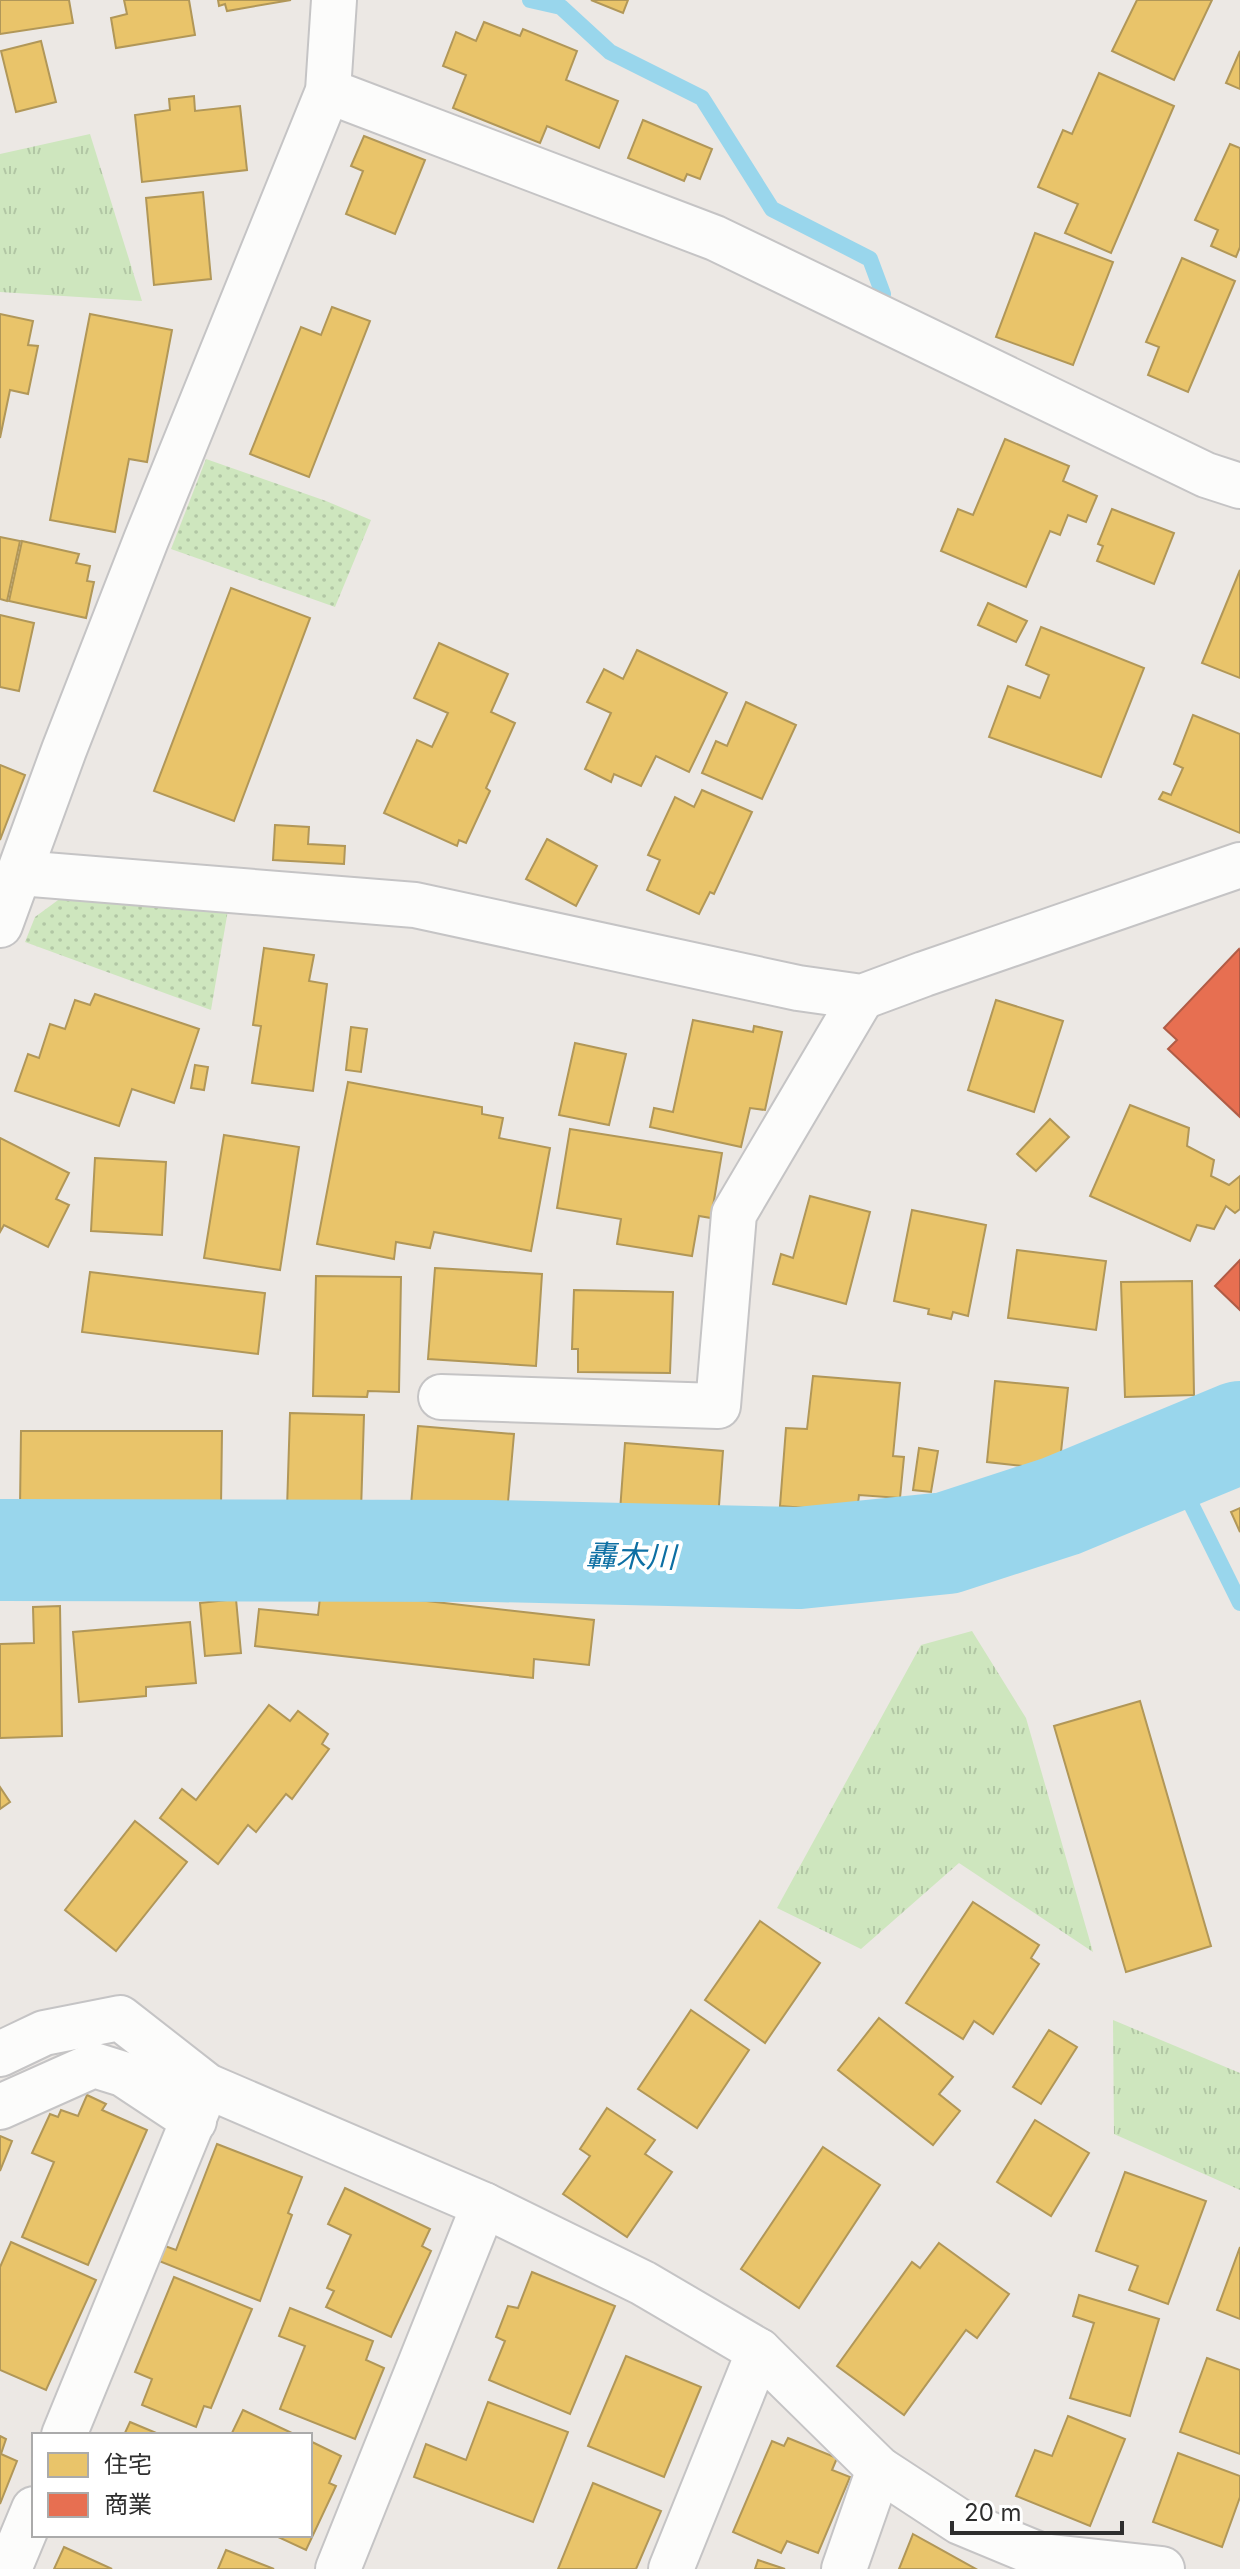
<svg xmlns="http://www.w3.org/2000/svg" width="1240" height="2569" font-family="Inter,'Noto Sans JP',sans-serif">
<style>
.grass{fill:url(#grass-tufts)}
.garden{fill:url(#garden-dots)}
.homes{fill:#e9c46a;stroke:#b19758;stroke-width:2}
.shops{fill:#e76f51;stroke:#b05c46;stroke-width:2}
.lines{fill:none;stroke-linecap:round;stroke-linejoin:round}
.stream{stroke:#99d6ec;stroke-width:16}
.river{stroke:#99d6ec;stroke-width:102}
.minor-casing{stroke:#c5c4c5;stroke-width:48}
.minor{stroke:#fcfcfb;stroke-width:44}
.labels{text-anchor:middle;dominant-baseline:central;stroke-width:8;stroke-linejoin:round;paint-order:stroke}
.water-label{font-size:30px;font-style:italic;fill:#0d6fa3;stroke:#fff}
</style>
<defs>
<pattern id="grass-tufts" width="24" height="20" patternUnits="userSpaceOnUse" patternTransform="scale(2)"><rect width="24" height="20" fill="#cee6be"/><path d="M3 7l-1-3M5 7V3M7 7l1-3M15 17l-1-3M17 17v-4M19 17l1-3" fill="none" stroke="#b1c6a4"/></pattern>
<pattern id="garden-dots" width="8" height="8" patternUnits="userSpaceOnUse" patternTransform="scale(2)"><rect width="8" height="8" fill="#cee6be"/><path d="M2 2h.1M6 6h.1" fill="none" stroke="#b1c6a4" stroke-width="1.8" stroke-linecap="round"/></pattern>
</defs>
<rect width="100%" height="100%" fill="#ece8e4"/>
<!-- grass -->
<g class="grass">
<path d="M90 134 142 301 0 292V154Z"/>
<path d="M972 1631 1026 1718 1093 1952 959 1863 861 1949 777 1908 921 1645Z"/>
<path d="M1113 2020 1240 2073V2190L1114 2134Z"/>
</g>
<!-- garden -->
<g class="garden">
<path d="M206 459 326 501 371 520 335 607 171 549Z"/>
<path d="M65 895 228 910 211 1010 25 942 35 917Z"/>
</g>
<!-- homes -->
<g class="homes">
<path d="M0 0H69L73 23 0 34Z"/>
<path d="M124 0H189L195 35 116 48 111 18 127 14Z"/>
<path d="M218 0H291L227 11 225 4 219 6Z"/>
<path d="M591 0H628L623 13Z"/>
<path d="M1137 0H1212L1174 80 1112 51Z"/>
<path d="M484 22 520 36 523 29 577 51 566 80 618 101 599 148 547 126 540 143 453 108 466 75 443 66 456 32 476 41Z"/>
<path d="M41 41 56 102 16 112 1 51Z"/>
<path d="M1240 51V89L1226 83Z"/>
<path d="M1099 73 1174 106 1111 253 1065 233 1078 204 1038 187 1063 130 1072 134Z"/>
<path d="M194 96 195 111 240 106 247 170 142 182 135 115 170 110 169 99Z"/>
<path d="M643 120 712 149 700 179 687 174 684 181 628 158Z"/>
<path d="M364 136 425 160 395 234 346 214 363 171 351 166Z"/>
<path d="M1230 144 1240 148V247L1236 257 1211 246 1218 230 1195 220Z"/>
<path d="M203 192 211 279 154 285 146 198Z"/>
<path d="M1035 233 1113 262 1073 365 996 337Z"/>
<path d="M1182 258 1235 281 1188 392 1148 375 1159 347 1146 342Z"/>
<path d="M332 307 370 321 309 477 250 454 301 327 321 335Z"/>
<path d="M0 314 33 321 28 345 38 346 28 394 10 390 0 438Z"/>
<path d="M90 314 172 330 147 462 129 459 115 532 50 520Z"/>
<path d="M1005 439 1069 466 1063 481 1097 496 1086 522 1068 515 1060 535 1050 531 1026 587 941 551 958 509 973 515Z"/>
<path d="M1112 509 1174 533 1154 584 1097 561 1103 546 1098 544Z"/>
<path d="M0 537 20 541 7 601 0 599Z"/>
<path d="M22 541 79 554 76 563 90 566 87 581 94 582 86 618 9 601Z"/>
<path d="M1240 570V678L1202 663Z"/>
<path d="M231 588 310 618 234 821 154 791Z"/>
<path d="M988 603 1027 621 1016 642 978 625Z"/>
<path d="M0 615 34 623 19 691 0 687Z"/>
<path d="M1041 627 1144 668 1101 777 989 737 1008 686 1040 698 1049 675 1026 665Z"/>
<path d="M439 643 508 674 491 712 515 723 486 788 490 791 466 843 459 840 457 846 384 813 417 740 432 747 448 713 414 698Z"/>
<path d="M637 650 727 693 689 772 656 756 641 786 614 774 611 782 585 769 611 713 587 702 604 669 623 679Z"/>
<path d="M746 702 796 725 762 799 702 773 716 741 727 746Z"/>
<path d="M1193 715 1240 734V833L1159 799 1163 792 1171 795 1183 768 1174 764Z"/>
<path d="M0 765 25 775 0 840Z"/>
<path d="M702 790 752 812 714 894 710 892 699 914 647 890 660 860 648 855 675 797 694 807Z"/>
<path d="M275 825 309 827 308 844 345 846 344 864 273 860Z"/>
<path d="M547 839 597 866 576 906 526 879Z"/>
<path d="M264 948 314 955 309 981 327 984 313 1091 252 1083 261 1026 253 1025Z"/>
<path d="M95 994 199 1029 174 1103 132 1089 119 1126 15 1091 28 1054 39 1058 50 1024 65 1029 75 1000 90 1005Z"/>
<path d="M996 1000 1063 1021 1034 1112 968 1090Z"/>
<path d="M693 1020 753 1032 754 1026 782 1032 765 1110 750 1108 741 1147 650 1127 654 1108 673 1112Z"/>
<path d="M351 1027 367 1029 361 1072 346 1070Z"/>
<path d="M575 1043 626 1054 609 1125 559 1115Z"/>
<path d="M195 1065 208 1067 204 1090 191 1088Z"/>
<path d="M348 1082 482 1107V1114L503 1118 499 1138 550 1148 531 1251 434 1232 430 1248 396 1242 394 1259 317 1244Z"/>
<path d="M1130 1105 1189 1128 1187 1146 1214 1160 1211 1176 1229 1185 1240 1176V1209L1235 1213 1226 1206 1214 1229 1197 1225 1190 1241 1090 1196Z"/>
<path d="M1050 1119 1069 1137 1036 1171 1017 1154Z"/>
<path d="M570 1129 722 1153 711 1218 699 1216 692 1256 617 1244 621 1219 557 1208Z"/>
<path d="M224 1135 299 1147 280 1270 204 1258Z"/>
<path d="M0 1138 69 1173 56 1199 69 1205 48 1247 4 1225 0 1232Z"/>
<path d="M95 1158 166 1162 162 1235 91 1231Z"/>
<path d="M810 1196 870 1212 846 1304 773 1284 781 1254 793 1258Z"/>
<path d="M912 1210 986 1225 968 1316 953 1312 951 1319 928 1314 929 1309 894 1301Z"/>
<path d="M1017 1250 1106 1261 1096 1330 1008 1318Z"/>
<path d="M435 1268 542 1274 536 1366 428 1359Z"/>
<path d="M90 1272 265 1293 258 1354 82 1332Z"/>
<path d="M316 1276 401 1277 399 1392 368 1391 367 1397 313 1396Z"/>
<path d="M1192 1281 1194 1395 1125 1397 1121 1282Z"/>
<path d="M574 1290 673 1292 670 1373 578 1372V1349H572Z"/>
<path d="M813 1376 900 1383 893 1456 904 1457 900 1498 859 1495 857 1512 780 1506 786 1428 807 1429Z"/>
<path d="M995 1381 1068 1388 1059 1470 987 1462Z"/>
<path d="M290 1413 364 1415 361 1511 287 1509Z"/>
<path d="M418 1426 514 1434 507 1513 411 1505Z"/>
<path d="M21 1431H222L221 1507H20Z"/>
<path d="M625 1443 723 1451 718 1519 620 1511Z"/>
<path d="M919 1448 938 1451 931 1492 913 1490Z"/>
<path d="M1240 1508V1532L1231 1512Z"/>
<path d="M321 1589 594 1620 589 1665 534 1659 533 1678 255 1646 259 1609 318 1615Z"/>
<path d="M236 1599 241 1653 205 1656 200 1603Z"/>
<path d="M60 1606 62 1736 0 1738V1644L34 1643 33 1607Z"/>
<path d="M190 1622 196 1683 146 1687V1696L79 1702 73 1632Z"/>
<path d="M1140 1701 1211 1946 1126 1972 1054 1726Z"/>
<path d="M269 1705 290 1721 298 1711 328 1734 322 1744 329 1749 292 1799 286 1794 256 1832 248 1825 218 1864 160 1818 182 1789 196 1800Z"/>
<path d="M0 1787 10 1802 0 1809Z"/>
<path d="M135 1821 187 1862 116 1951 65 1910Z"/>
<path d="M973 1902 1039 1945 1031 1958 1039 1964 993 2034 974 2021 963 2039 906 2003Z"/>
<path d="M760 1921 820 1963 765 2043 705 2000Z"/>
<path d="M691 2010 749 2050 697 2128 638 2089Z"/>
<path d="M879 2018 953 2077 939 2094 960 2111 933 2145 838 2070Z"/>
<path d="M1049 2030 1077 2047 1041 2104 1013 2087Z"/>
<path d="M87 2095 106 2104 102 2110 147 2130 88 2265 22 2237 54 2162 32 2153 50 2114 58 2117 61 2110 78 2116Z"/>
<path d="M607 2108 655 2140 645 2154 672 2172 627 2237 563 2194 590 2156 580 2149Z"/>
<path d="M1035 2120 1089 2153 1051 2216 997 2182Z"/>
<path d="M0 2136 12 2141 0 2171Z"/>
<path d="M217 2144 302 2177 288 2213 292 2215 260 2301 159 2261 165 2246 176 2250Z"/>
<path d="M823 2147 880 2185 799 2308 741 2269Z"/>
<path d="M1125 2172 1206 2201 1168 2304 1129 2290 1138 2266 1096 2251Z"/>
<path d="M345 2188 430 2229 422 2246 431 2251 391 2337 326 2307 334 2291 327 2288 351 2235 328 2224Z"/>
<path d="M11 2242 96 2280 46 2390 0 2370V2267Z"/>
<path d="M939 2243 1009 2294 977 2338 966 2330 904 2415 837 2366 912 2262 920 2268Z"/>
<path d="M1240 2247V2319L1217 2310Z"/>
<path d="M532 2272 615 2306 570 2414 489 2380 505 2341 496 2337 508 2306 518 2308Z"/>
<path d="M174 2277 252 2309 211 2408 204 2406 196 2427 142 2405 152 2379 135 2372Z"/>
<path d="M1079 2295 1159 2319 1130 2416 1070 2398 1094 2323 1073 2316Z"/>
<path d="M290 2308 373 2341 366 2360 384 2368 355 2439 280 2409 305 2346 279 2336Z"/>
<path d="M626 2356 701 2387 664 2477 588 2446Z"/>
<path d="M1207 2358 1240 2370V2454L1180 2432Z"/>
<path d="M488 2402 568 2432 533 2522 414 2477 426 2444 466 2460Z"/>
<path d="M243 2410 296 2435H231Z"/>
<path d="M1068 2416 1125 2439 1090 2526 1016 2496 1035 2450 1052 2456Z"/>
<path d="M130 2422 161 2435H124Z"/>
<path d="M0 2436 6 2439 1 2454 17 2461 0 2504Z"/>
<path d="M788 2438 837 2458 832 2470 850 2477 818 2553 787 2541 781 2553 733 2532 772 2441 784 2446Z"/>
<path d="M310 2441 341 2456 329 2483 336 2486 306 2550 274 2535H310Z"/>
<path d="M1178 2453 1240 2476V2497L1222 2547 1153 2522Z"/>
<path d="M593 2483 661 2511 636 2569H558Z"/>
<path d="M913 2534 976 2569H899Z"/>
<path d="M64 2547 112 2569H54Z"/>
<path d="M226 2550 274 2569H218Z"/>
<path d="M758 2560 785 2569H755Z"/>
</g>
<!-- shops -->
<g class="shops">
<path d="M1239 949 1240 951V1117L1168 1049 1177 1040 1164 1028Z"/>
<path d="M1240 1260V1310L1215 1286Z"/>
</g>
<g class="lines">
<!-- stream -->
<g class="stream">
<path d="M530 0 561 7 610 52 702 98 772 209 870 259 883 294"/>
<path d="M1190 1502 1240 1603"/>
</g>
<!-- river -->
<path class="river" d="M0 1550 492 1551 799 1558 947 1543 1061 1506 1240 1432"/>
<!-- minor casing -->
<g class="minor-casing">
<g id="minor">
<path d="M328 91 715 238 1206 475 1240 486"/>
<path d="M20 873 415 905 798 988 862 997 924 974 1240 865"/>
<path d="M0 925 64 750 146 540 328 91 334 0"/>
<path d="M441 1397 718 1406 734 1214 862 997"/>
<path d="M0 2054 44 2033 120 2018 207 2086 484 2205 643 2283 759 2351 879 2469 960 2522 1042 2556 1162 2569"/>
<path d="M0 2107 94 2065 123 2074 194 2121"/>
<path d="M64 2435 207 2086"/>
<path d="M9 2569 34 2509"/>
<path d="M338 2569 484 2205"/>
<path d="M671 2569 759 2351"/>
<path d="M844 2569 879 2469"/>
</g>
</g>
<!-- minor -->
<use href="#minor" class="minor"/>
</g>
<g class="labels">
<!-- water labels -->
<g class="water-label">
<text transform="translate(631 1556) rotate(1)">轟木川</text>
</g>
</g>
<!-- legend -->
<rect x="32" y="2433" width="280" height="104" fill="#ffffff" stroke="#ababab" stroke-width="2"/>
<rect x="48" y="2453" width="40" height="24" fill="#e9c46a" stroke="#ababab" stroke-width="2"/>
<text x="104" y="2473" font-size="24" fill="#2e2e2e">住宅</text>
<rect x="48" y="2493" width="40" height="24" fill="#e76f51" stroke="#ababab" stroke-width="2"/>
<text x="104" y="2513" font-size="24" fill="#2e2e2e">商業</text>
<!-- scale -->
<path d="M952 2521v12h170v-12" fill="none" stroke="#2e2e2e" stroke-width="4"/>
<text x="964" y="2521" font-size="24" fill="#2e2e2e" stroke="#ffffff" stroke-width="6" paint-order="stroke">20 m</text>
</svg>
